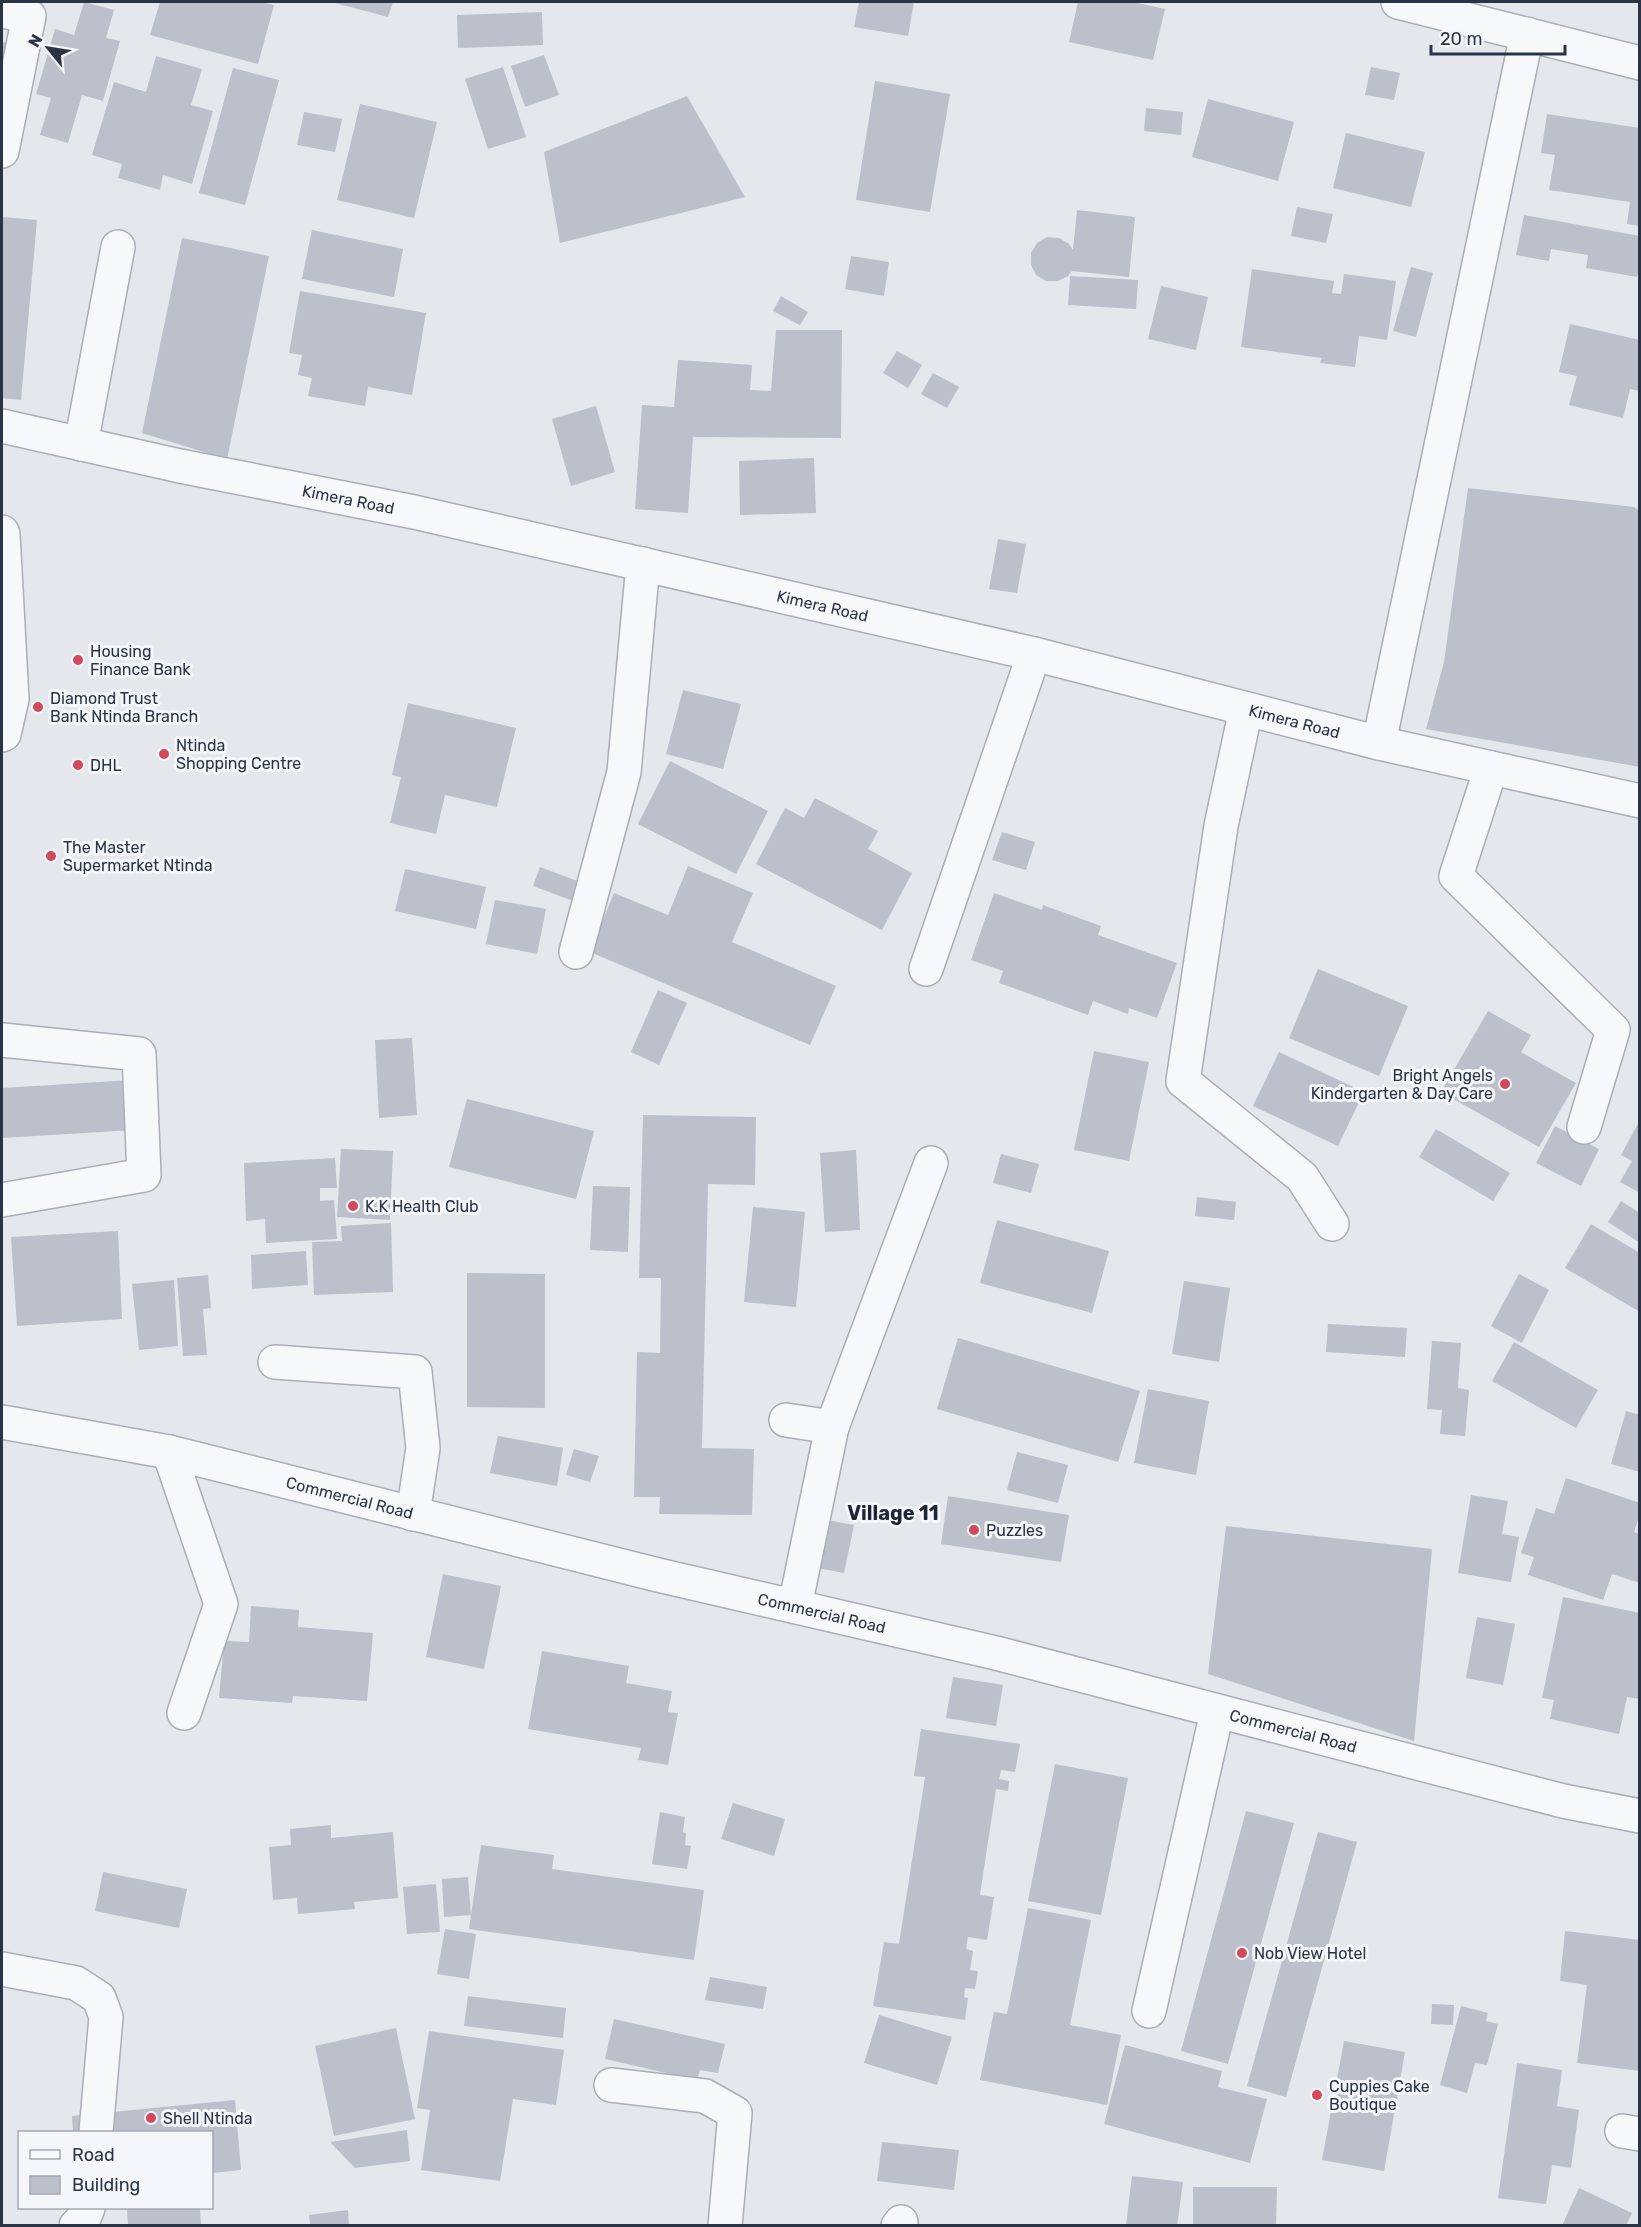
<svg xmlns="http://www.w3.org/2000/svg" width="1641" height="2227" font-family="Rubik,sans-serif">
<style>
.building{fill:#bbc0ca}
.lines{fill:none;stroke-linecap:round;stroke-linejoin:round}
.minor-casing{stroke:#a9aeb7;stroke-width:36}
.minor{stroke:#f7f8fa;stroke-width:33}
.poi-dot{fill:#d1495b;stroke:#f4f6f9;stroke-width:2}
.labels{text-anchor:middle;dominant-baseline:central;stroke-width:6;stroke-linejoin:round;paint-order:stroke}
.street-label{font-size:16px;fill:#2b3445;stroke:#f4f6f9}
.poi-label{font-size:16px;fill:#2b3445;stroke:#f4f6f9;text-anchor:start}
.quarter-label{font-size:20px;font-weight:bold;fill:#1d2536;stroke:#f4f6f9}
</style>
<rect width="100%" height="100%" fill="#e4e7ec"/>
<!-- building -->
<g class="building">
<path d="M84 2 114 10 106 38 120 41 103 101 82 95 68 143 40 135 51 98 36 94 55 29 74 35Z"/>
<path d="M160 2H260L274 5 258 64 150 35Z"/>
<path d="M331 2H393L388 17Z"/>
<path d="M859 2H914L908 36 854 27Z"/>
<path d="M1078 2H1133L1165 9 1153 60 1069 42Z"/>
<path d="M542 12 543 45 458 48 457 15Z"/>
<path d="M2 42 8 43 2 72Z"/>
<path d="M544 55 559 95 525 107 511 66Z"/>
<path d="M156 56 202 69 191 105 213 111 192 184 163 175 160 190 118 178 122 164 92 155 114 82 146 92Z"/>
<path d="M503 67 526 137 488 149 465 79Z"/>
<path d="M1371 67 1400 73 1394 100 1365 95Z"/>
<path d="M233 68 279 80 245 205 199 193Z"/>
<path d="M875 81 950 94 930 212 856 200Z"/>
<path d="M687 96 745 197 560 243 544 152Z"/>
<path d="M1208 99 1294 122 1278 181 1192 157Z"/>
<path d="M360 104 437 122 414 218 337 200Z"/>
<path d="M1146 108 1183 112 1181 135 1144 131Z"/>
<path d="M304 112 342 119 335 152 297 145Z"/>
<path d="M1547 114 1640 128V226L1627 224 1630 202 1549 190 1555 155 1541 153Z"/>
<path d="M1346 133 1425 152 1411 207 1333 188Z"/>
<path d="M1297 207 1333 214 1326 243 1291 236Z"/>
<path d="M1077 210 1135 217 1129 277 1072 271 1068 276 1058 281H1046L1036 275 1031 265V253L1037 243 1047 237 1059 238 1069 244 1073 250Z"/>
<path d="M1524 215 1640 236V262L1637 277 1586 268 1588 255 1551 249 1549 261 1516 255Z"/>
<path d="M3 217 37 220 21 400 2 398V240Z"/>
<path d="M312 230 403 249 394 297 302 279Z"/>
<path d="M182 238 269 256 227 459 142 433Z"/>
<path d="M851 256 889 262 884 296 845 289Z"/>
<path d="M1411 267 1433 273 1416 337 1393 331Z"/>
<path d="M1252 269 1334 281 1332 293 1341 294 1344 274 1396 281 1387 340 1359 336 1355 367 1320 363 1322 358 1241 347Z"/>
<path d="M1070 276 1138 280 1136 309 1068 305Z"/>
<path d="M1161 286 1208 297 1196 350 1148 339Z"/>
<path d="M300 291 426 313 412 395 368 387 365 406 308 396 312 378 298 375 302 355 289 353Z"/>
<path d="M781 296 808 312 800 325 773 311Z"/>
<path d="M1570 324 1640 340V391L1630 389 1623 418 1569 405 1577 376 1559 372Z"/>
<path d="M776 330H842L841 438 693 437 688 513 635 509 642 405 674 407 678 360 752 365 750 390 771 391Z"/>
<path d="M897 351 922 365 908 388 883 373Z"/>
<path d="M933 373 959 387 947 408 921 394Z"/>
<path d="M596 406 615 472 571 486 552 419Z"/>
<path d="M814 458 816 513 740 515 739 461Z"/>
<path d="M1468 488 1634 507 1640 511V767L1426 729 1444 662Z"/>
<path d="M998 539 1026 544 1017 593 989 589Z"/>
<path d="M683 690 741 704 723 769 666 754Z"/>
<path d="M408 703 516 728 497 807 445 795 436 834 390 823 401 777 392 775Z"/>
<path d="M670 761 768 811 736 874 638 824Z"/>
<path d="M815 798 878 831 868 849 912 873 882 930 756 864 785 808 804 818Z"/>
<path d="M1002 832 1035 842 1026 870 992 860Z"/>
<path d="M688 866 753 893 732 942 836 986 810 1045 590 952 614 893 668 915Z"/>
<path d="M540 867 580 882 573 901 533 886Z"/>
<path d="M405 869 486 887 476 929 395 911Z"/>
<path d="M994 893 1042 910 1043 905 1101 926 1098 935 1177 963 1157 1018 1129 1008 1128 1014 1093 1001 1088 1015 999 983 1003 971 971 960Z"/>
<path d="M495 900 546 909 537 954 486 944Z"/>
<path d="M1318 969 1408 1006 1379 1076 1289 1038Z"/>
<path d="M658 990 687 1003 659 1065 631 1052Z"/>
<path d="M1488 1011 1531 1035 1521 1052 1576 1083 1539 1147 1441 1092Z"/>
<path d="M412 1038 417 1115 379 1118 375 1040Z"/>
<path d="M1094 1051 1149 1062 1129 1161 1074 1150Z"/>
<path d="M1279 1052 1364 1092 1338 1146 1253 1106Z"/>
<path d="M148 1079 151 1129 2 1138V1088Z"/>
<path d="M467 1099 594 1131 576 1199 449 1167Z"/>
<path d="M643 1115 756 1117 755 1185 708 1184 702 1448 754 1449 752 1515 659 1514 660 1497H634L637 1352 660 1353 661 1278H639Z"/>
<path d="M1640 1120V1193L1620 1182 1632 1161 1621 1155Z"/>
<path d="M1555 1126 1599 1149 1581 1186 1536 1163Z"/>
<path d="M1436 1129 1510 1173 1493 1201 1419 1157Z"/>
<path d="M341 1149 393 1151 390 1220 337 1217Z"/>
<path d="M856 1150 860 1230 825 1232 820 1153Z"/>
<path d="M1001 1154 1039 1164 1031 1193 993 1183Z"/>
<path d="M335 1158 337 1188H320V1201L334 1200 337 1239 266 1243 265 1219 246 1221 244 1163Z"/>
<path d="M593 1186 630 1187 628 1252 590 1250Z"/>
<path d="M1197 1197 1236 1202 1234 1220 1195 1216Z"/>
<path d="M1621 1201 1640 1213V1243L1608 1222Z"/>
<path d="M753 1207 805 1212 796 1307 744 1302Z"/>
<path d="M997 1220 1109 1251 1092 1313 980 1283Z"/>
<path d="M391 1223 393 1292 314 1295 312 1242 342 1241 341 1226Z"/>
<path d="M1591 1224 1640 1253V1312L1565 1268Z"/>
<path d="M118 1231 122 1319 17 1326 11 1237Z"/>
<path d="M306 1251 308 1285 252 1289 251 1255Z"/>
<path d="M467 1273 545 1274V1408L467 1407Z"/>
<path d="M1519 1274 1549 1290 1522 1343 1491 1326Z"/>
<path d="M208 1275 211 1308 203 1309 207 1355 183 1356 177 1278Z"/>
<path d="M174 1280 178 1346 139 1350 132 1284Z"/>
<path d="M1184 1281 1230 1288 1219 1362 1172 1354Z"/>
<path d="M1328 1324 1407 1328 1405 1357 1326 1352Z"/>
<path d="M958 1338 1140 1391 1118 1462 937 1409Z"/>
<path d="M1432 1341 1461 1343 1458 1388 1469 1390 1465 1436 1440 1434 1442 1410 1427 1409Z"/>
<path d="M1514 1342 1598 1390 1576 1428 1492 1381Z"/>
<path d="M1148 1389 1209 1401 1196 1475 1134 1463Z"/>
<path d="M1626 1411 1640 1415V1472L1611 1464Z"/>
<path d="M498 1436 563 1448 557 1486 490 1473Z"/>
<path d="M574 1449 599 1456 590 1482 566 1475Z"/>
<path d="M1017 1452 1068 1465 1058 1503 1007 1490Z"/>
<path d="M1566 1478 1640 1503V1514L1634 1532 1640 1534V1583L1612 1574 1603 1600 1528 1575 1534 1557 1521 1553 1536 1508 1554 1514Z"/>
<path d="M1471 1495 1508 1501 1502 1534 1519 1537 1511 1582 1458 1573Z"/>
<path d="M948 1496 1069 1515 1061 1562 941 1544Z"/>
<path d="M827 1520 854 1525 844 1573 817 1568Z"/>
<path d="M1226 1526 1432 1549 1414 1741 1208 1674Z"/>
<path d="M443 1574 501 1586 484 1669 426 1657Z"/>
<path d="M1563 1597 1640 1613V1699L1627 1697 1619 1734 1550 1719 1554 1700 1542 1698Z"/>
<path d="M251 1606 299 1610 298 1627 373 1633 367 1701 293 1696 292 1703 219 1698 224 1641 249 1642Z"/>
<path d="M1477 1617 1515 1624 1503 1685 1466 1678Z"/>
<path d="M542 1651 629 1666 626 1683 672 1691 668 1712 678 1713 668 1765 638 1760 641 1748 528 1729Z"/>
<path d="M953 1677 1003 1685 996 1726 946 1718Z"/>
<path d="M921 1729 1020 1744 1015 1772 1001 1770 999 1779 1009 1781 1008 1791 996 1789 980 1895 994 1897 987 1940 968 1937 966 1949 973 1951 970 1970 978 1971 975 1989 965 1988 964 1997 968 1998 965 2020 873 2006 884 1942 899 1944 925 1777 914 1776Z"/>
<path d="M1055 1764 1128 1778 1101 1915 1028 1901Z"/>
<path d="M733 1803 785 1819 774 1856 721 1839Z"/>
<path d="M1246 1811 1294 1823 1228 2064 1181 2051Z"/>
<path d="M660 1812 685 1817 683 1832 686 1833 685 1845 691 1846 687 1869 652 1864Z"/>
<path d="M331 1825V1838L393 1832 398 1898 354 1902 355 1909 298 1914 297 1898 273 1900 269 1847 291 1845 290 1829Z"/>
<path d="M1318 1832 1357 1842 1286 2097 1247 2086Z"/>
<path d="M481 1845 554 1855 552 1869 704 1890 694 1960 469 1929Z"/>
<path d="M103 1872 187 1889 179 1928 95 1911Z"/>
<path d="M468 1877 471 1915 444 1917 442 1879Z"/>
<path d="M436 1884 440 1932 407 1934 403 1887Z"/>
<path d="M1028 1908 1091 1920 1070 2025 1121 2035 1107 2105 980 2080 994 2012 1007 2014Z"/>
<path d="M445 1929 476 1934 469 1979 437 1974Z"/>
<path d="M1565 1931 1640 1940V2071L1577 2063 1587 1985 1560 1981Z"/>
<path d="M710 1977 767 1987 763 2009 705 2000Z"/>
<path d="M468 1996 566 2008 563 2038 464 2026Z"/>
<path d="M1432 2004 1454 2005 1453 2025 1431 2024Z"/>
<path d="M1461 2006 1488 2013 1486 2021 1498 2024 1487 2065 1475 2063 1467 2093 1440 2085Z"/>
<path d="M879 2015 952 2037 937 2085 864 2063Z"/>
<path d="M614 2019 725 2044 718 2073 700 2070 697 2080 605 2059Z"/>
<path d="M396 2028 415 2119 334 2136 315 2046Z"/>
<path d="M429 2031 564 2050 556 2105 513 2099 500 2181 421 2170 430 2110 417 2108Z"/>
<path d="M1344 2041 1405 2052 1384 2171 1322 2160Z"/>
<path d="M1125 2045 1222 2071 1218 2087 1267 2099 1250 2163 1104 2124Z"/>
<path d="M1517 2063 1562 2070 1557 2106 1579 2110 1571 2168 1552 2165 1546 2204 1498 2198Z"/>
<path d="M235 2100 241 2170 212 2173V2132H73L72 2116Z"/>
<path d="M407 2130 410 2161 355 2168 330 2142Z"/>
<path d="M882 2142 959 2150 954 2190 877 2181Z"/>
<path d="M1132 2176 1183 2182 1177 2226H1126Z"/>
<path d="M1193 2187H1277L1276 2226H1193Z"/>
<path d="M1579 2188 1632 2213 1626 2226H1562Z"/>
<path d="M127 2208H200L201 2226H128Z"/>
<path d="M348 2210 349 2226H310L309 2215Z"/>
</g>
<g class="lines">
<!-- minor casing -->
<g class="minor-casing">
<g id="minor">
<path d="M1398 2 1640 63"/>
<path d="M2 11 29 16 2 151"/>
<path id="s1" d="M2 426 180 466 414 512 1034 654 1379 743 1640 801"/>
<path d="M81 444 118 247"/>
<path d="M2 532 3 534 12 699 4 734 2 735"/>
<path d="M1246 709 1221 826 1183 1081 1302 1177 1332 1224"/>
<path d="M1379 743 1527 34"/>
<path d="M1491 768 1456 876 1613 1030 1584 1127"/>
<path d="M576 952 624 772 643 564"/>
<path d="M926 969 1034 654"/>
<path d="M2 1040 139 1054 144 1175 2 1200"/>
<path d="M275 1362 415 1372 423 1448 413 1514"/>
<path d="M786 1420 832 1427 795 1606"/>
<path id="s2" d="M2 1422 169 1452 658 1575 996 1653 1563 1801 1640 1816"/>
<path d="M832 1427 931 1163"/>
<path d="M169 1452 221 1604 184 1713"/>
<path d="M2 1969 76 1983 99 1998 106 2017 96 2132"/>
<path d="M1149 2011 1217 1712"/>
<path d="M611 2085 705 2096 735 2113 725 2226"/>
<path d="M1622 2131 1640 2134"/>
<path d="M76 2226 84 2218 88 2208"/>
<path d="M898 2226 901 2222"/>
</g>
</g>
<!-- minor -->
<use href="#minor" class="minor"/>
</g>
<!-- markers -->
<g class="poi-dot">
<circle cx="78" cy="660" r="6"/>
<circle cx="38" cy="707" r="6"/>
<circle cx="164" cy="754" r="6"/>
<circle cx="78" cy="765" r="6"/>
<circle cx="51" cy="856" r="6"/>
<circle cx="1505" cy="1084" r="6"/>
<circle cx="353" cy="1206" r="6"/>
<circle cx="974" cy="1530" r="6"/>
<circle cx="1242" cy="1953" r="6"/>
<circle cx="1317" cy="2095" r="6"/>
<circle cx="151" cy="2118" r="6"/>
</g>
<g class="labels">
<!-- street labels -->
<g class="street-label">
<text stroke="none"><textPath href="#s1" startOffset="354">Kimera Road</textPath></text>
<text stroke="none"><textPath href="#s1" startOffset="840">Kimera Road</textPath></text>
<text stroke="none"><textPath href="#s1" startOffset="1326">Kimera Road</textPath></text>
<text stroke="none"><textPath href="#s2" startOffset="356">Commercial Road</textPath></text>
<text stroke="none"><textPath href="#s2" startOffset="842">Commercial Road</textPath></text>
<text stroke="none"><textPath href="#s2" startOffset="1328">Commercial Road</textPath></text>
</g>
<!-- poi labels -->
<g class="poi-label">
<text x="90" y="651">Housing<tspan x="90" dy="18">Finance Bank</tspan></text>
<text x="50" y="698">Diamond Trust<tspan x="50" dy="18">Bank Ntinda Branch</tspan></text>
<text x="176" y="745">Ntinda<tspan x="176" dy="18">Shopping Centre</tspan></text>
<text x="90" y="765">DHL</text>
<text x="63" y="847">The Master<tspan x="63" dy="18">Supermarket Ntinda</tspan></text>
<text x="1493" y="1075" text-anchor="end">Bright Angels<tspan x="1493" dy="18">Kindergarten &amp; Day Care</tspan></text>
<text x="365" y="1206">K.K Health Club</text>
<text x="986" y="1530">Puzzles</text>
<text x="1254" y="1953">Nob View Hotel</text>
<text x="1329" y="2086">Cuppies Cake<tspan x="1329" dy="18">Boutique</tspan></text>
<text x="163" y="2118">Shell Ntinda</text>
</g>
<!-- quarter labels -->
<g class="quarter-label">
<text x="893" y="1513">Village 11</text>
</g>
</g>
<!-- border -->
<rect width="1641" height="2227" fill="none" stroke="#2b3445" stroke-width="6"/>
<!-- legend -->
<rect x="18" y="2131" width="195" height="78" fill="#f4f6f9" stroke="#a4a8b1" stroke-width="1.5"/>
<rect x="30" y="2150" width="30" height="9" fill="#f7f8fa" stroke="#a4a8b1" stroke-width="1.5"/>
<text x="72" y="2161" font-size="18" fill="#2b3445">Road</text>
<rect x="30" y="2176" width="30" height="18" fill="#bbc0ca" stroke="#a4a8b1" stroke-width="1.5"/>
<text x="72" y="2191" font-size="18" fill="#2b3445">Building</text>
<!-- north arrow -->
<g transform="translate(48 48) rotate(300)" stroke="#f4f6f9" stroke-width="4.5" paint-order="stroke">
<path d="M0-4.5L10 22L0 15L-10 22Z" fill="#2b3445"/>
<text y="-9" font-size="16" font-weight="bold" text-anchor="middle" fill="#2b3445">N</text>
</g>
<!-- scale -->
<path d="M1431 45v9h134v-9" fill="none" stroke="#2b3445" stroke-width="3"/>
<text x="1440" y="45" font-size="18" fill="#2b3445" stroke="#f4f6f9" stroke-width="4.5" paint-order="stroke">20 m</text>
</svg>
